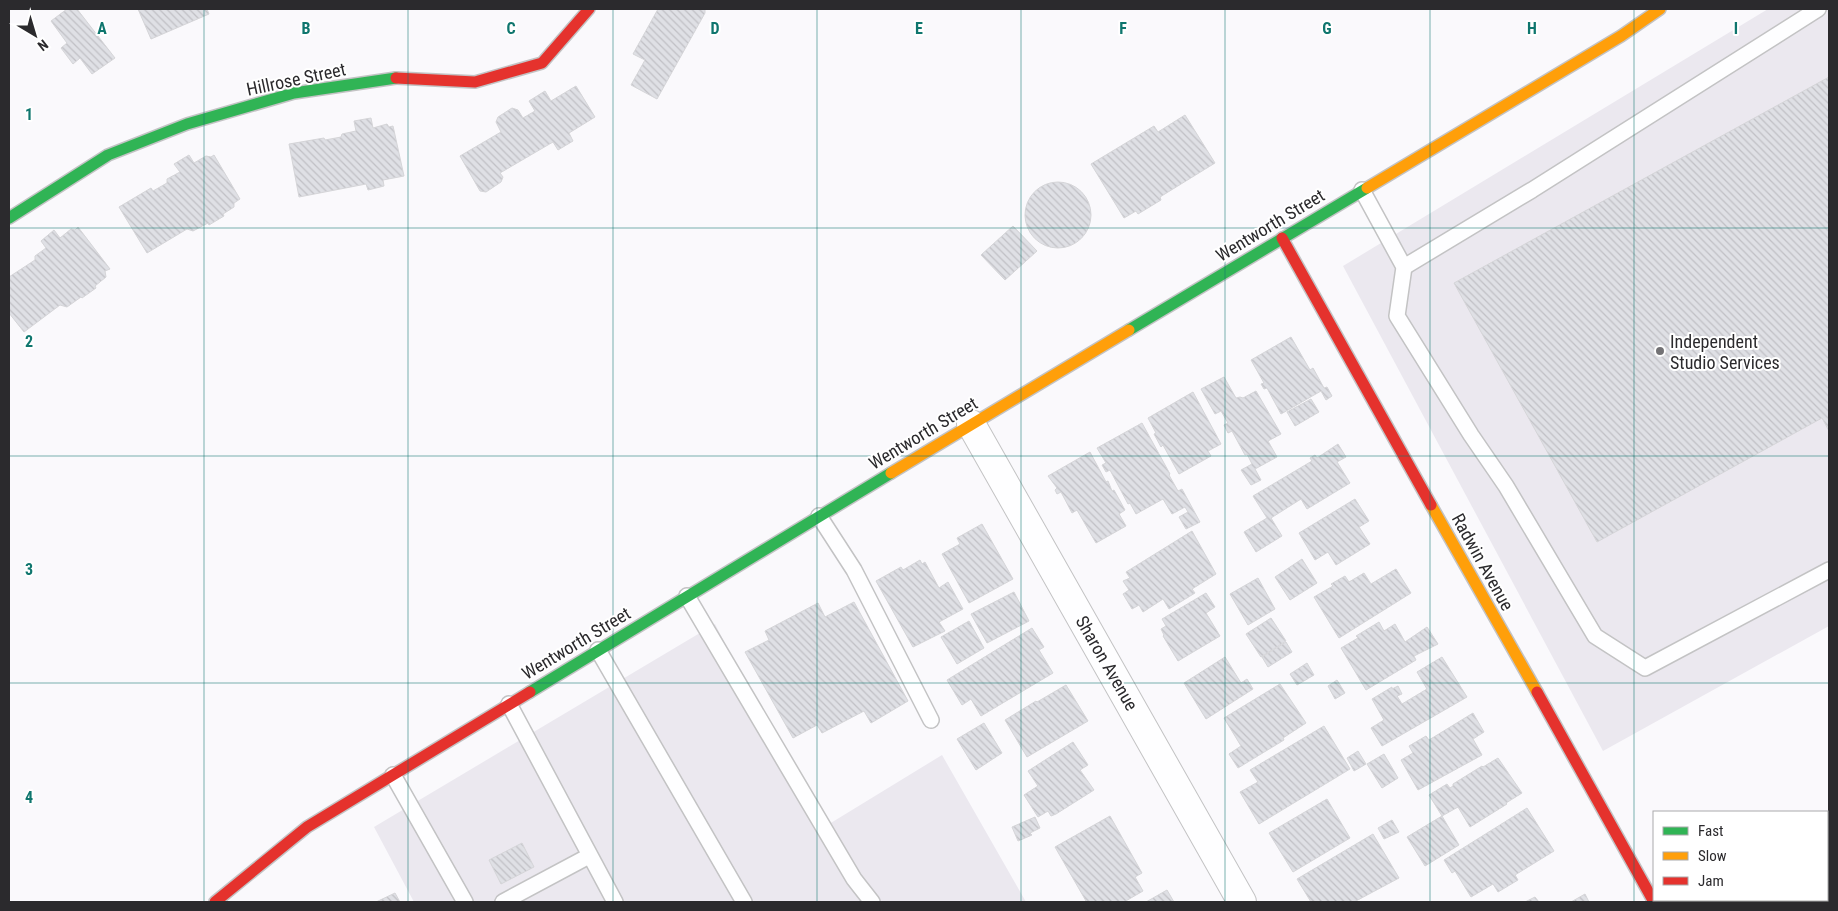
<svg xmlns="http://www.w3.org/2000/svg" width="1838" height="911" font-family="'Roboto Condensed',sans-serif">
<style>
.built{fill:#ebe8ef}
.building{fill:url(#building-back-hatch);stroke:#d5d5d8}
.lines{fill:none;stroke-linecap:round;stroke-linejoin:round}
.lane-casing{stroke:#c3c3c4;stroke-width:18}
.street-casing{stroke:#c3c3c4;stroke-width:30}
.fast-casing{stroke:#c3c3c4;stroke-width:14}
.slow-casing{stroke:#c3c3c4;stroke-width:14}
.jam-casing{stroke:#c3c3c4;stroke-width:14}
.lane{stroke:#fefeff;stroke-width:15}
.street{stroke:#fefeff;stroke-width:28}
.fast{stroke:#30b455;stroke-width:11}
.slow{stroke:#ff9f0a;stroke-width:11}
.jam{stroke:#e5322d;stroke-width:11}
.grid{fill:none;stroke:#0f766e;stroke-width:1;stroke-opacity:0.55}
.poi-dot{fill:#737275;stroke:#fff;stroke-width:2}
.labels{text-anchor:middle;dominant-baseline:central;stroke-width:4;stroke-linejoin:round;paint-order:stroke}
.street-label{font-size:18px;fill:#2b2a2d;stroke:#fff}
.poi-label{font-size:18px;fill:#2b2a2d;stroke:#fff;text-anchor:start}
.grid-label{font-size:16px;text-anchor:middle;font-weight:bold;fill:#0f766e;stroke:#fff;stroke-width:4;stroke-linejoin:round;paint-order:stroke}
</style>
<defs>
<pattern id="building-back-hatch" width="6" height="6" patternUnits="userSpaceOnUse" patternTransform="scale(1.25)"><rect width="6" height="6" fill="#dfe0e5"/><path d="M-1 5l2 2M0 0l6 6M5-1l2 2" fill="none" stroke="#c0c0c5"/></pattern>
</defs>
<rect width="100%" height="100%" fill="#faf9fc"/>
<!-- built -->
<g class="built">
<path d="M1768 9H1829V626L1603 751 1343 266Z"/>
<path d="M715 624 821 829 942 755 1026 902H414L374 827Z"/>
</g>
<!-- building -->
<g class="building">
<path d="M67 9H77L115 58 92 74 80 58 73 64 61 48 67 43 51 21Z"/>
<path d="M138 9H207L209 14 151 39Z"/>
<path d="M658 9H705V13L657 99 631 85 645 60 633 54Z"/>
<path d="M1829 77V431L1822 418 1597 542 1454 283Z"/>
<path d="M576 86 595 117 569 133 573 141 558 150 553 142 500 173 503 177 501 182 486 192 480 191 460 156 501 132 496 122 498 117 512 108 518 110 523 118 535 111 529 101 545 91 551 101Z"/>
<path d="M1185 115 1215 163 1160 197 1161 200 1138 214 1136 211 1124 218 1091 164 1154 126 1158 132Z"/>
<path d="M371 118 373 128 387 124 389 127 393 126 404 176 383 180 384 186 368 190 366 184 299 197 289 144 324 138 325 140 341 137 342 134 356 131 354 121Z"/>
<path d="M189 155 194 163 206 156 211 157 214 155 240 199 234 203V207L223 214 224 216 209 225 208 223 193 231 187 229 147 253 119 207 151 188 153 191 167 183V179L180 172 174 164Z"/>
<circle cx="1058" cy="215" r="33"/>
<path d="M1013 226 1037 251 1005 280 981 255Z"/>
<path d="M78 227 110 269 105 271 106 277 95 286 96 288 82 298 81 297 67 307 60 305 24 332 9 313V277L35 260V256L46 248 41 241 54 230 60 238 71 229 75 230Z"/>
<path d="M1291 337 1310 370 1313 368 1324 388 1327 387 1332 396 1326 400 1321 391 1281 414 1267 388 1264 389 1261 384 1264 383 1251 360Z"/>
<path d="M1224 377 1236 398 1240 397 1243 398 1256 391 1281 434 1268 441 1277 457 1255 469 1261 480 1251 485 1241 470 1252 464 1247 454 1245 455 1232 431 1228 433 1224 425 1228 423 1221 411 1215 414 1201 389Z"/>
<path d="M1193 392 1221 444 1208 451 1211 456 1179 474 1163 445 1161 447 1154 434 1156 433 1148 418Z"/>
<path d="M1311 399 1319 412 1295 426 1287 412Z"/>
<path d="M1142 423 1170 474 1169 475 1178 491 1182 489 1200 522 1186 529 1179 517 1188 512 1185 507 1172 514 1163 499 1136 514 1130 503 1128 504 1110 470 1106 472 1102 465 1106 463 1097 448Z"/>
<path d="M1338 444 1346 457 1337 462 1350 483 1307 509 1301 499 1271 518 1282 536 1256 552 1244 532 1267 518 1253 496 1312 461 1310 458 1315 455 1317 458Z"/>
<path d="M1090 452 1106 482 1108 481 1112 491 1114 490 1125 510 1119 514 1126 526 1096 543 1077 510 1072 513 1061 492 1057 494 1055 490 1057 488 1048 476Z"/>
<path d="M1355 499 1369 521 1359 527 1370 544 1336 565 1328 552 1315 560 1299 533Z"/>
<path d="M982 524 1013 579 969 603 942 554 960 544 957 538Z"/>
<path d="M1192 531 1216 574 1192 589 1195 593 1169 609 1163 599 1143 612 1139 605 1132 609 1123 594 1129 590 1123 581 1130 578 1126 572Z"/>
<path d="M1302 559 1317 583 1290 600 1275 577Z"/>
<path d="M920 560 922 564 925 562 939 588 948 582 963 609 939 622 945 631 913 647 876 581 901 567 903 570Z"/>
<path d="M1396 569 1411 593 1339 638 1314 597 1333 586 1331 584 1345 576 1349 582 1364 573 1371 584Z"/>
<path d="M1258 578 1275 609 1248 625 1230 594Z"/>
<path d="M1014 592 1029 621 987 643 971 614Z"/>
<path d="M1206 593 1215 607 1206 613 1220 636 1178 661 1163 636 1164 635 1161 629 1166 626 1162 619Z"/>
<path d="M854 602 908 701 871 723 864 711 822 733 817 725 793 738 745 652 769 640 765 631 818 603 825 617Z"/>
<path d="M1271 618 1286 641 1261 657 1246 634Z"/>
<path d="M969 621 984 648 957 664 941 637Z"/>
<path d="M1379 622 1384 631 1395 624 1405 642 1427 627 1438 644 1414 656 1416 660 1366 690 1341 648 1358 638 1356 636Z"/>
<path d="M1032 628 1044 647 1039 650 1053 673 981 716 971 699 962 705 947 680Z"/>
<path d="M1286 642 1292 652 1268 667 1262 657Z"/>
<path d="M1225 657 1241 683 1247 679 1253 689 1206 719 1184 683Z"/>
<path d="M1442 657 1467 697 1382 746 1371 728 1384 720 1372 699 1392 687V689L1398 686 1402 694 1397 696 1402 704 1427 689 1417 672Z"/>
<path d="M1307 663 1314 675 1297 685 1290 674Z"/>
<path d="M1337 680 1345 693 1335 699 1328 686Z"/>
<path d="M1280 684 1306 723 1283 738 1284 740 1238 768 1229 754 1241 746 1224 718Z"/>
<path d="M1066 685 1088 721 1027 757 1005 720 1036 701 1037 702Z"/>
<path d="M1473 713 1484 732 1473 739 1482 755 1418 790 1401 760 1413 753 1409 746 1426 736 1429 740Z"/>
<path d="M984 723 1002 753 976 770 957 739Z"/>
<path d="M1324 726 1350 769 1259 824 1240 792 1258 782 1250 770Z"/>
<path d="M1073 742 1088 765 1080 770 1094 790 1056 814 1051 816 1048 811 1038 817 1024 795 1038 786 1028 771Z"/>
<path d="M1358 751 1366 764 1354 771 1347 758Z"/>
<path d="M1384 754 1398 778 1382 788 1367 764Z"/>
<path d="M1498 758 1522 793 1506 803 1507 804 1470 827 1458 807 1442 816 1459 845 1425 866 1407 837 1442 816 1429 795 1447 784 1450 788 1453 786V784L1482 766 1483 767Z"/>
<path d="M1327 799 1350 838 1293 872 1269 833Z"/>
<path d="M1527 808 1554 851 1515 875 1518 880 1498 892 1493 884 1471 897 1455 871 1452 873 1444 860Z"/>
<path d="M1110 816 1142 873 1135 877 1143 891 1124 902H1084L1086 901 1055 847Z"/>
<path d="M1035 817 1040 828 1030 833 1032 835 1018 841 1012 827Z"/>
<path d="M1392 820 1399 832 1384 839 1378 828Z"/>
<path d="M1373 834 1399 878 1354 902H1311L1297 879Z"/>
<path d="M522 843 534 867 501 884 489 860Z"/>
<path d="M1167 890 1174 902H1146Z"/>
<path d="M395 893 400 902H376Z"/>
<path d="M1585 894 1589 902H1571Z"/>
<path d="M1535 897 1539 902H1525Z"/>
</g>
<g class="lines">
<!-- lane casing -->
<g class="lane-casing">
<g id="lane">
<path d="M1362 190 1404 267 1397 316 1471 435 1506 486 1595 636 1645 668 1829 570"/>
<path d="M1404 267 1532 190 1818 9"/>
<path d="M819 516 854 570 931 720"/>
<path d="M687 596 854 879 872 902"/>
<path d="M598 650 744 902"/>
<path d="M509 704 615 902"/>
<path d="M393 775 465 902"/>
<path d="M503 902 589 856"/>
</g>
</g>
<!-- street casing -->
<g class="street-casing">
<path id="street" d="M971 424 1242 902"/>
</g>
<!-- fast casing -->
<g class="fast-casing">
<g id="fast">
<path d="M9 218 108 155 187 124 294 93 396 78"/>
<path d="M1129 330 1367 188"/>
<path d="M530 692 891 473"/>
</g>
</g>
<!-- slow casing -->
<g class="slow-casing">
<g id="slow">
<path d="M1367 188 1621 36 1660 9"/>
<path d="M891 473 1129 330"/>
<path d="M1431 505 1537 692"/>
</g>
</g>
<!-- jam casing -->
<g class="jam-casing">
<g id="jam">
<path d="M396 78 475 82 542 63 589 9"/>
<path d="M1282 238 1431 505"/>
<path d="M1537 692 1654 902"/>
<path d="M215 902 307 827 530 692"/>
</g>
</g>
<!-- lane -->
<use href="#lane" class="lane"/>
<!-- street -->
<use href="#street" class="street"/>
<!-- fast -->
<use href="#fast" class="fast"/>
<!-- slow -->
<use href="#slow" class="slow"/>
<!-- jam -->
<use href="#jam" class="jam"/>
</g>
<!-- grid -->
<path class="grid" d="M204 9V902M408 9V902M613 9V902M817 9V902M1021 9V902M1225 9V902M1430 9V902M1634 9V902M9 228H1829M9 456H1829M9 683H1829"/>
<!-- markers -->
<circle class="poi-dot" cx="1660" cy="351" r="5"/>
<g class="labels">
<!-- street labels -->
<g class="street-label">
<text transform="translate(296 79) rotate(-12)">Hillrose Street</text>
<text transform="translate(1270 225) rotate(-31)">Wentworth Street</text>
<text transform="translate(923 433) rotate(-31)">Wentworth Street</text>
<text transform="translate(1483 562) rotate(61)">Radwin Avenue</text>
<text transform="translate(576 643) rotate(-31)">Wentworth Street</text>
<text transform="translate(1107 663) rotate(60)">Sharon Avenue</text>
</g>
<!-- poi labels -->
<g class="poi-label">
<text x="1670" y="341">Independent<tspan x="1670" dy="21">Studio Services</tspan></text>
</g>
</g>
<g class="grid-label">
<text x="102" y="34">A</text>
<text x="306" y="34">B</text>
<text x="511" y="34">C</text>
<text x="715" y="34">D</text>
<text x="919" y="34">E</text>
<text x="1123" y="34">F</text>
<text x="1327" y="34">G</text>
<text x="1532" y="34">H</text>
<text x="1736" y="34">I</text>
<text x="29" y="120">1</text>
<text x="29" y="347">2</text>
<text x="29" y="575">3</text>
<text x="29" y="803">4</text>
</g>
<!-- border -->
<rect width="1838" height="911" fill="none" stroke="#2b2a2d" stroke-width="20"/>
<!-- legend -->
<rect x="1653" y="811" width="175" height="90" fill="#ffffff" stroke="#aaaaab"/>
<rect x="1663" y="827" width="25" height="8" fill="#30b455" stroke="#aaaaab"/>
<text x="1698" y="836" font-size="15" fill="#2b2a2d">Fast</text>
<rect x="1663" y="852" width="25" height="8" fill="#ff9f0a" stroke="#aaaaab"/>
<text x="1698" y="861" font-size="15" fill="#2b2a2d">Slow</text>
<rect x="1663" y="877" width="25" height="8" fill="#e5322d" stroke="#aaaaab"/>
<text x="1698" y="886" font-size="15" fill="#2b2a2d">Jam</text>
<!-- north arrow -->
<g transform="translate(35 35) rotate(142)" stroke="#ffffff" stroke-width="4" paint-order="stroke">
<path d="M0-4L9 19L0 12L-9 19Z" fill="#2b2a2d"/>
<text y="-8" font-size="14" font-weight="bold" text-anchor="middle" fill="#2b2a2d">N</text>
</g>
</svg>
